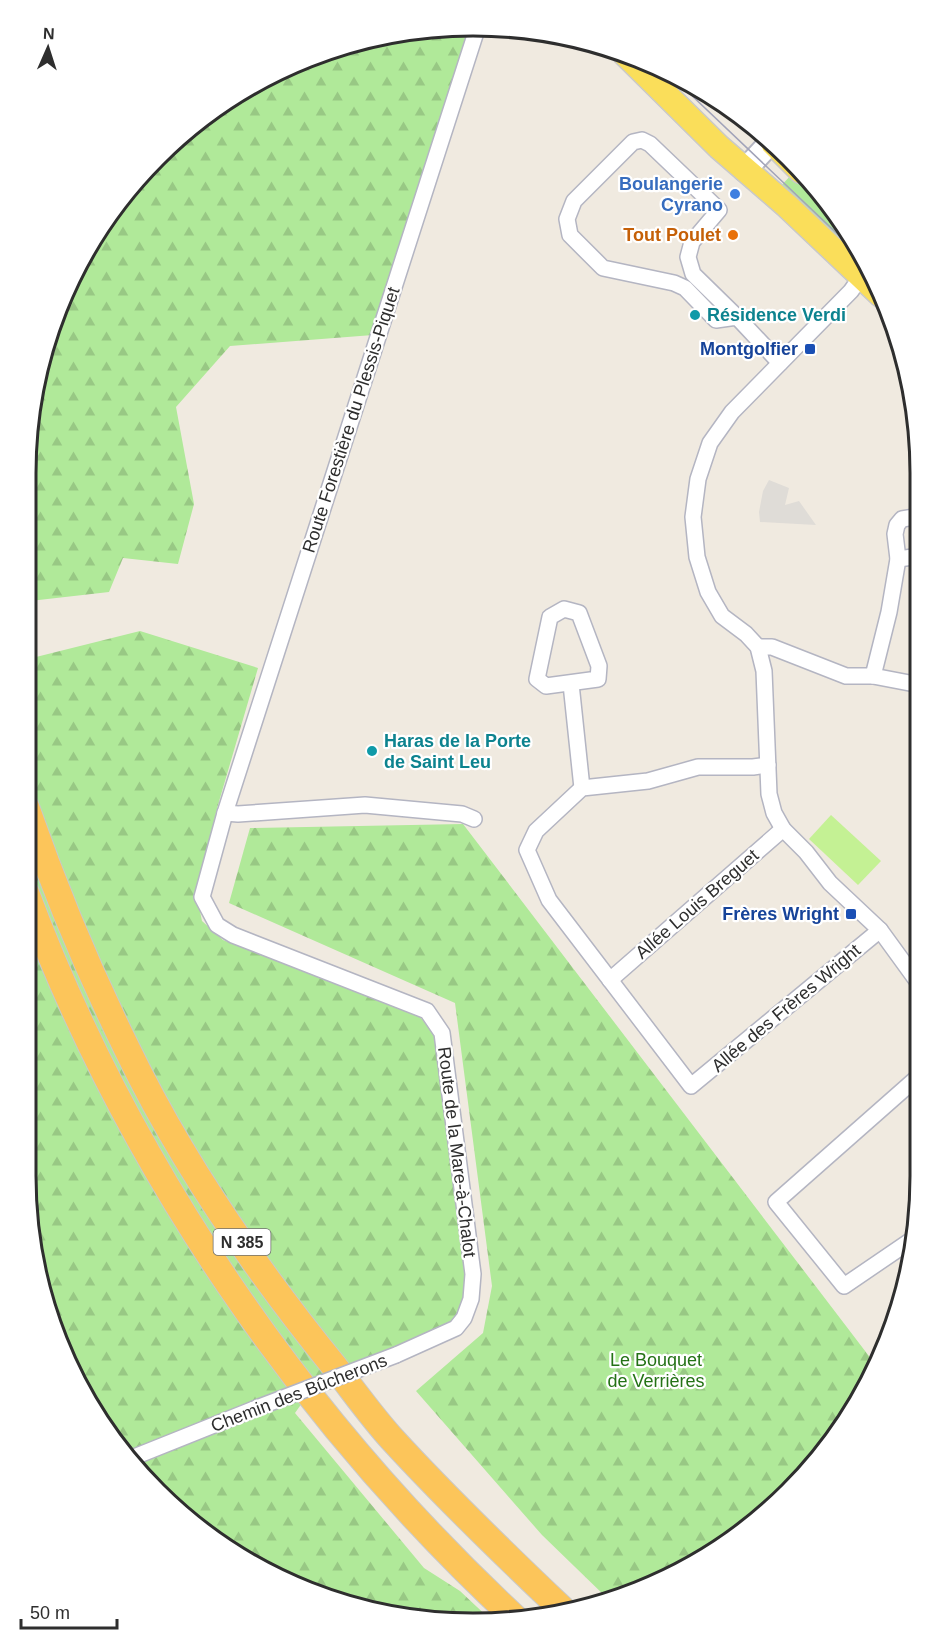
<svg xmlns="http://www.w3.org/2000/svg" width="946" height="1649" font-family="Helvetica,sans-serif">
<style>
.grass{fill:#b0e999}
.forest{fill:url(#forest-firs)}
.pitch{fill:#c4f194}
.plaza{fill:#dfdcd7}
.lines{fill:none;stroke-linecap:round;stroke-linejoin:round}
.minor-casing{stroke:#b4b5c2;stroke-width:18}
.secondary-casing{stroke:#b4b5c2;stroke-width:26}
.primary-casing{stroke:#c9c9c9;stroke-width:27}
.trunk-casing{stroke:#c9c9c9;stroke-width:28}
.minor{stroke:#fff;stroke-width:15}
.secondary{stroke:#fff;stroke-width:22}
.primary{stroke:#fade5a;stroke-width:24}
.trunk{stroke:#fcc55a;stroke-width:26}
.tram{stroke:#a1a3b9;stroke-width:1.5}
.minor-bridge-casing{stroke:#b4b5c2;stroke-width:18;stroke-linecap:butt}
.minor-bridge{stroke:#fff;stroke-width:15}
.shop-dot{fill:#3f7fe0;stroke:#fff;stroke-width:2}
.food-dot{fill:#e8710a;stroke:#fff;stroke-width:2}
.culture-dot{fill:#0f9aa8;stroke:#fff;stroke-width:2}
.transit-dot{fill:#1a4fb4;stroke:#fff;stroke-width:2}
.labels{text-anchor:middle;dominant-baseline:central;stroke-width:4.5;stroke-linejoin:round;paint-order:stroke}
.shield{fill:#fff;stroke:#6d6d6d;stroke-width:1.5}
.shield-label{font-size:16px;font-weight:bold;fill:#2e2e2e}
.shop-label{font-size:18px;font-weight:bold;fill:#366cbe;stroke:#fff;text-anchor:end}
.food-label{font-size:18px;font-weight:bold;fill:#c56008;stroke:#fff;text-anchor:end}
.culture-label{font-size:18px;font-weight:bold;fill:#0d838f;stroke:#fff;text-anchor:start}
.transit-label{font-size:18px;font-weight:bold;fill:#164399;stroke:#fff;text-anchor:end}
.street-label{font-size:18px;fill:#2e2e2e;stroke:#fff}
.park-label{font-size:18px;fill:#247216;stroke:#fff}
.rim{fill:none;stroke:#2e2e2e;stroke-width:3}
</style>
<defs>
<pattern id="forest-firs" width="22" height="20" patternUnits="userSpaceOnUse" patternTransform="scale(1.5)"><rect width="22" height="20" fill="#b0e999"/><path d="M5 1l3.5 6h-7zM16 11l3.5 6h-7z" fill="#98c884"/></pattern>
</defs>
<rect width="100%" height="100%" fill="#f0eae0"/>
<!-- grass -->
<path class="grass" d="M793 173 827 205 851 236 840 248 778 189Z"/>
<!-- forest -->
<g class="forest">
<path d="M469 26 373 335 230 346 176 407 194 504 178 564 123 558 109 592 30 601 36 657 140 631 258 668 218 805 196 892 202 921 223 940 418 1014 435 1036 466 1276 463 1300 452 1324 319 1379 295 1413 424 1568 460 1591 493 1622 357 1608 224 1548 118 1448 49 1320 26 1176V443L49 329 101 225 156 157 224 101 301 60 385 34Z"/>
<path d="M463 824 875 1364 845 1424 768 1513 644 1590 607 1598 542 1535 416 1391 483 1333 492 1286 455 1003 229 903 250 828Z"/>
</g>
<!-- pitch -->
<path class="pitch" d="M831 815 881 861 858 885 809 839Z"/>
<!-- plaza -->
<path class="plaza" d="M769 480 789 488 785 505 799 501 816 525 760 522 759 512 763 491Z"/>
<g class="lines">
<!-- minor casing -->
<g class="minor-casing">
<g id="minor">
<path d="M865 271 851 291 732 412 710 443 698 479 693 517 697 557 708 592 722 616 746 634 758 647 764 671 769 794 774 813 783 829 806 852 830 883 880 930 920 985"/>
<path d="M737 317 716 320 685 288 674 283 603 268 570 235 567 219 574 201 633 142 642 140 650 144 719 210 692 242 688 257 693 274 737 317 780 363"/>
<path d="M898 559 920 556"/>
<path d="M564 609 579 613 599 666 598 679 546 686 537 679 550 617Z"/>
<path d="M758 647H772L846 676H873L920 685"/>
<path d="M873 676 889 612 898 559 895 534 897 525 902 519 920 516"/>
<path d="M571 684 582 788"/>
<path d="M768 765 753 767H698L648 781 582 788 536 831 527 850 549 900 691 1086 880 930"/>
<path d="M225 813 238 814 365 805 462 814 474 819"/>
<path d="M610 980 783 829"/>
<path d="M913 1239 844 1286 776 1202 920 1075"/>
<path d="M396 1355 456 1328 464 1318 471 1299 473 1274 442 1033 427 1011 233 935 217 925 202 897 225 813 478 26"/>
<path d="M129 1459 254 1409"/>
</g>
</g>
<!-- secondary casing -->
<g class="secondary-casing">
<path id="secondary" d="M745 170 771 142"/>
</g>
<!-- primary casing -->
<g class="primary-casing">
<g id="primary">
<path d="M624 53 719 147 786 205 881 295"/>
<path d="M773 143 801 171"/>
</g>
</g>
<!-- trunk casing -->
<g class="trunk-casing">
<g id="trunk">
<path d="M26 807C55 890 89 972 128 1051 181 1161 257 1271 334 1366 353 1390 371 1416 392 1439 446 1498 504 1554 562 1609"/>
<path d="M26 893C129 1169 301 1419 516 1619"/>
</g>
</g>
<!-- minor -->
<use href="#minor" class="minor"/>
<!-- secondary -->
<use href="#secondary" class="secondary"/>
<!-- primary -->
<use href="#primary" class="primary"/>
<!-- trunk -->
<use href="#trunk" class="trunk"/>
<!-- tram -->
<path class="tram" d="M666 71 866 261"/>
<!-- minor-bridge casing -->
<g class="minor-bridge-casing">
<path id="minor-bridge" d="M254 1409 396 1355"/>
</g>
<!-- minor-bridge -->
<use href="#minor-bridge" class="minor-bridge"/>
</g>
<!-- markers -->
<circle class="shop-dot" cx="735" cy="194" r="6"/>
<circle class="food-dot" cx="733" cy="235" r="6"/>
<g class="culture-dot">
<circle cx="695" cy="315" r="6"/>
<circle cx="372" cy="751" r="6"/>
</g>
<g class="transit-dot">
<rect x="804" y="343" width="12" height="12" rx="3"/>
<rect x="845" y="908" width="12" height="12" rx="3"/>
</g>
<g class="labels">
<!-- shield labels -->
<rect class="shield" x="213.5" y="1229" width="57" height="26" rx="4.5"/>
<g class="shield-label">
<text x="242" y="1242">N 385</text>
</g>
<!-- shop labels -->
<g class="shop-label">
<text x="723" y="184">Boulangerie<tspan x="723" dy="21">Cyrano</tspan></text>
</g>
<!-- food labels -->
<g class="food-label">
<text x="721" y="235">Tout Poulet</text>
</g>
<!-- culture labels -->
<g class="culture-label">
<text x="707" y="315">Résidence Verdi</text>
<text x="384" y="741">Haras de la Porte<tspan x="384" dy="21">de Saint Leu</tspan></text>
</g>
<!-- transit labels -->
<g class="transit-label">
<text x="798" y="349">Montgolfier</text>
<text x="839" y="914">Frères Wright</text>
</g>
<!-- street labels -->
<g class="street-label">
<text transform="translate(351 420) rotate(-72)">Route Forestière du Plessis-Piquet</text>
<text transform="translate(697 904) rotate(-41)">Allée Louis Breguet</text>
<text transform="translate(786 1008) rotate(-40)">Allée des Frères Wright</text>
<text transform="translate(457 1152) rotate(83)">Route de la Mare-à-Chalot</text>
<text transform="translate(299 1393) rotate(-21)">Chemin des Bûcherons</text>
</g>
<!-- park labels -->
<g class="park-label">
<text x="656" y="1360">Le Bouquet<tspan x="656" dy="21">de Verrières</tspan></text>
</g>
</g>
<!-- crop -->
<path d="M0 0H946V1649H0ZM473 36H473A437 437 0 0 1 910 473V1176A437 437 0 0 1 473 1613H473A437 437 0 0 1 36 1176V473A437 437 0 0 1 473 36Z" fill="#fff" fill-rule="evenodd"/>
<path class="rim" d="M473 36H473A437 437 0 0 1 910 473V1176A437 437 0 0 1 473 1613H473A437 437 0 0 1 36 1176V473A437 437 0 0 1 473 36Z"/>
<!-- north arrow -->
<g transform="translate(48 48) rotate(3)" stroke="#ffffff" stroke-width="4.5" paint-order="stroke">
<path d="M0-4.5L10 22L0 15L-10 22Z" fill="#2e2e2e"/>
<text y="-9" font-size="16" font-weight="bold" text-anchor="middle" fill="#2e2e2e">N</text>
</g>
<!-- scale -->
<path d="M21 1619v9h96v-9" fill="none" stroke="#2e2e2e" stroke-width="3"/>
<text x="30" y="1619" font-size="18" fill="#2e2e2e" stroke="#ffffff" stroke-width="4.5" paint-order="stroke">50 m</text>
</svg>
